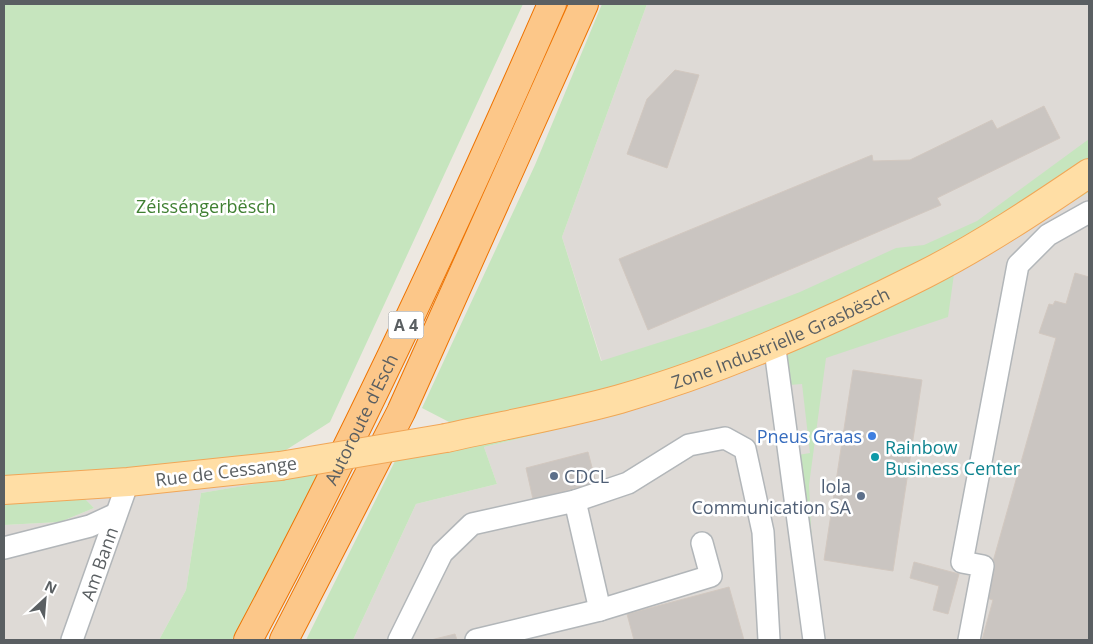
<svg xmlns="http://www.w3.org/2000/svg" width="1093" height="644" font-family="'Open Sans',sans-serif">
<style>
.industrial{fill:#dedad6}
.green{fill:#c6e5be}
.building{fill:#cac5c1;stroke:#d2c8c0}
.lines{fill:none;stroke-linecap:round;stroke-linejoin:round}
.minor-casing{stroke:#b2b6b9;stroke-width:24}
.major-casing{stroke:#f1a657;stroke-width:30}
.highway-casing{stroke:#ee7301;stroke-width:30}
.minor{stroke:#fff;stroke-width:21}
.major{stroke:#ffdea5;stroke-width:28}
.highway{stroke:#fcc789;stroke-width:28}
.major-bridge-casing{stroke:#f1a657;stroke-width:30;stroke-linecap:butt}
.major-bridge{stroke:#ffdea5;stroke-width:28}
.shop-dot{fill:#3f7fe0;stroke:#fff;stroke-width:2}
.culture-dot{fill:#0f9aa8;stroke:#fff;stroke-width:2}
.service-dot{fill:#5c6f8a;stroke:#fff;stroke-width:2}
.labels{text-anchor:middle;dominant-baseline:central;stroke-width:5;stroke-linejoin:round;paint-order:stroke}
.shield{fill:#fff;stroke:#8c8f91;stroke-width:1}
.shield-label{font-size:16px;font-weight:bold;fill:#5a5f62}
.park-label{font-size:18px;fill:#408033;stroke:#fff}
.street-label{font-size:18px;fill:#5a5f62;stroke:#fff}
.shop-label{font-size:18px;fill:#366cbe;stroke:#fff;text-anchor:end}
.culture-label{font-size:18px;fill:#0d838f;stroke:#fff;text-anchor:start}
.service-label{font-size:18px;fill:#4e5e75;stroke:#fff;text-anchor:start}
</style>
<rect width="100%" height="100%" fill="#ede8e1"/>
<!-- industrial -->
<g class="industrial">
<path d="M647 4H1089V640H353L416 504 497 484 484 447 619 415 562 237Z"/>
<path d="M280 466 275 481 201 493 186 590 159 640H4V525L60 522 94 508 72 487Z"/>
</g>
<!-- green -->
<g class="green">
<path d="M4 4H523L330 422 286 450 280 466 73 487 94 508 60 522 4 525Z"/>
<path d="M602 4H647L562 237 601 361 708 327 800 292 896 248 924 245 977 221 1089 139V192L954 274 948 317 826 358 809 485 813 565 798 455 810 453 802 384 789 385 785 355 619 415 484 447 497 484 416 504 353 640H306L395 461 439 453 451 423 422 408 535 165Z"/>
<path d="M319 473 232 640H159L186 590 201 493Z"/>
</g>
<!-- building -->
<g class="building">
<path d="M675 70 699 75 667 168 627 154 647 99Z"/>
<path d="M1044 106 1060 138 937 198 941 205 648 330 619 259 872 155 873 161 910 160 992 120 997 129Z"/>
<path d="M1075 273 1089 277V640H982L993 600 983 597 1056 338 1039 333 1049 304 1053 305 1055 301 1066 304Z"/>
<path d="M853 370 922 380 893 571 824 560Z"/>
<path d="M588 452 596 483 533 499 526 468Z"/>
<path d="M914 562 959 574 948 614 933 610 939 586 910 578Z"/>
<path d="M729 587 744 640H634L627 614Z"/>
<path d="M455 634 457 640H431Z"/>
</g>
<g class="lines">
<!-- minor casing -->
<g class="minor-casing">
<g id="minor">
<path d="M774 342 814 640"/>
<path d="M575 501 600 610"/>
<path d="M4 548 90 526 116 514"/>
<path id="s1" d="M72 640 128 482"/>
<path d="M399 640 442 553 472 524 575 501 628 483 689 445 725 438 745 449 763 532 769 640"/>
<path d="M476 640 600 610 711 576 702 543"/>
<path d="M969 640 983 566 962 562 1018 265 1048 235 1089 212"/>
</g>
</g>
<!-- major casing -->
<g class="major-casing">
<g id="major">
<path id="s2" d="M446 438C504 425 563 415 620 399 724 369 828 323 925 274 982 245 1036 209 1089 173"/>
<path d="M4 490 128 482 280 466"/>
</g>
</g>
<!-- highway casing -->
<g class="highway-casing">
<g id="highway">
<path id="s3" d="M248 640C359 433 458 219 552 4"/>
<path d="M284 640 401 412 584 4"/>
</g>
</g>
<!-- minor -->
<use href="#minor" class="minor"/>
<!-- major -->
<use href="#major" class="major"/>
<!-- highway -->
<use href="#highway" class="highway"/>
<!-- major-bridge casing -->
<g class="major-bridge-casing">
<path id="major-bridge" d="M280 466 446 438"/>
</g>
<!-- major-bridge -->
<use href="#major-bridge" class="major-bridge"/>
</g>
<!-- markers -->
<circle class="shop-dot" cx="872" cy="436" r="5"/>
<circle class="culture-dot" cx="875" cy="457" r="5"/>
<g class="service-dot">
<circle cx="554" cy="476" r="5"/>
<circle cx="861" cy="496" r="5"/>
</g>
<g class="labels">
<!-- shield labels -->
<rect class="shield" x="388.5" y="311.5" width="35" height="27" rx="4"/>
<g class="shield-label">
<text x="406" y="325">A 4</text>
</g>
<!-- park labels -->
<g class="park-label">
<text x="206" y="206">Zéisséngerbësch</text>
</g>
<!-- street labels -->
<g class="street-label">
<text stroke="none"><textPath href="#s2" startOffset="350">Zone Industrielle Grasbësch</textPath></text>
<text stroke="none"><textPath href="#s3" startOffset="248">Autoroute d'Esch</textPath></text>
<text transform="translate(226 471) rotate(-7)">Rue de Cessange</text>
<text stroke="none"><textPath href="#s1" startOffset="81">Am Bann</textPath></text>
</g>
<!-- shop labels -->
<g class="shop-label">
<text x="862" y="436">Pneus Graas</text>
</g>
<!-- culture labels -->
<g class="culture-label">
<text x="885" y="447">Rainbow<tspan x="885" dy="21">Business Center</tspan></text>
</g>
<!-- service labels -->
<g class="service-label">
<text x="564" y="476">CDCL</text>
<text x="851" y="486" text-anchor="end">lola<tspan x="851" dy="21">Communication SA</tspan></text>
</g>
</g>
<!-- border -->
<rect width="1093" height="644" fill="none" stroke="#5a5f62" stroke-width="10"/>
<!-- north arrow -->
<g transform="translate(45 599) rotate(26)" stroke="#ffffff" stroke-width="4" paint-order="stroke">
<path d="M0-4L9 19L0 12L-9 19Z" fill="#5a5f62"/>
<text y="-8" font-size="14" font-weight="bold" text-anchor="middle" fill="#5a5f62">N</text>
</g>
</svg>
